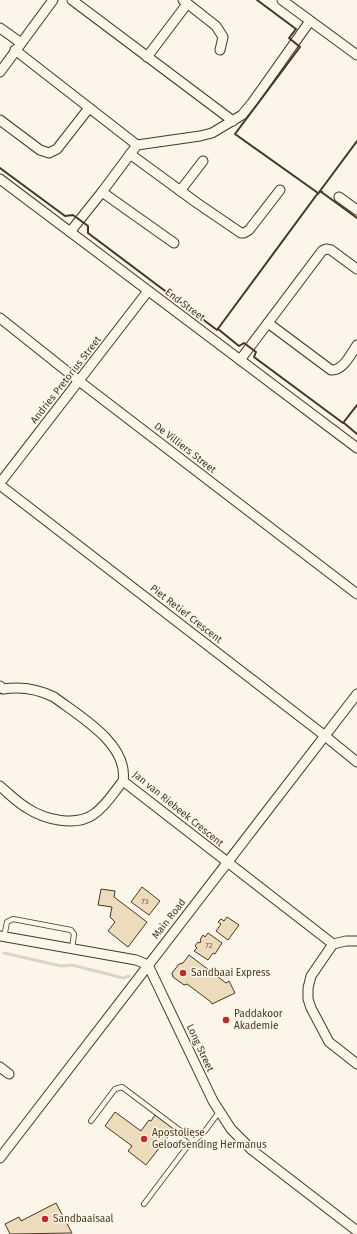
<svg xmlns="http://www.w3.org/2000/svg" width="357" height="1234" font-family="'Fira Sans',sans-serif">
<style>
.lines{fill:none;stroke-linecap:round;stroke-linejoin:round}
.stream{stroke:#dcd4c6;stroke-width:3}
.building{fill:#ecdcbc;stroke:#4a3520}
.service-casing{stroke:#4a3520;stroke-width:6}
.minor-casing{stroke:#4a3520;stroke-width:11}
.service{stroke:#fbf6e9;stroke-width:4.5}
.minor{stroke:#fbf6e9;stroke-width:9}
.wall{stroke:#4a3520;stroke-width:2}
.poi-dot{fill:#c62828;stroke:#fbf6e9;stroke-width:1.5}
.labels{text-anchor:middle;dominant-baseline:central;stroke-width:3;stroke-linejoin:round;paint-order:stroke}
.number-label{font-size:8px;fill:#725f47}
.street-label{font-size:10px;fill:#4a3520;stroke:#fbf6e9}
.poi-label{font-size:10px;fill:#4a3520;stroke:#fbf6e9;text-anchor:start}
</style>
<rect width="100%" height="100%" fill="#fbf6e9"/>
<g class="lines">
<!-- stream -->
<path class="stream" d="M4 953 61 966 72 965 123 978 129 976"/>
</g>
<!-- building -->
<g class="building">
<path d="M142 887 160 901 149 915 131 902Z"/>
<path d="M101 889 115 891 114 897 147 922 128 947 108 931 115 922 110 917 112 907 98 905Z"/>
<path d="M227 917 239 925 228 940 216 931 221 924 218 922 221 919 224 921Z"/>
<path d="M208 933 222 943 215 954 213 953 208 960 194 951 197 948 195 946 198 942 200 943 201 941 200 940 203 935 205 937Z"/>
<path d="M189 955 226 983 229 981 235 993 212 1004 211 1002 187 984 184 985 173 977 172 973 179 964 183 963Z"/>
<path d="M115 1112 141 1131 149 1120 151 1121 155 1115 174 1129 146 1165 128 1151 132 1146 105 1126Z"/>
<path d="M56 1203 72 1233 10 1234 5 1224 19 1217 21 1221Z"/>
</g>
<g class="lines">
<!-- service casing -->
<g class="service-casing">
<g id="service">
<path d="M4 937 7 922 13 919 71 930 74 934 72 949"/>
<path d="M91 1121 115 1089 122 1087 194 1141 187 1147 144 1204"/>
<path d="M194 1141 205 1131 219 1112"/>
</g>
</g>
<!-- minor casing -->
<g class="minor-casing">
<g id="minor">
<path d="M72 0 233 121"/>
<path d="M183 0 216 26 223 37 220 50"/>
<path d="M282 0 357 55"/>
<path d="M0 28 21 43"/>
<path d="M15 50 137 145"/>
<path d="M147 57 187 4"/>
<path d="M0 72 53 0"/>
<path d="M0 120 40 150 49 153 57 149 89 108"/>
<path d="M130 154 197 203 241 233H244L249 230 280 190"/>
<path d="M0 179 357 448"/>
<path d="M180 191 203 161"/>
<path d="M102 192 174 243"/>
<path d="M339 197 357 210"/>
<path d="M70 232 102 192 137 145 200 136 212 133 242 115 252 103 310 21"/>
<path d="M0 318 79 381 357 594"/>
<path d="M268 323 331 370C343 371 351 354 357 345"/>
<path d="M240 360 322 251 326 249 331 250 357 269"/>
<path d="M0 483 148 291"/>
<path d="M0 485 320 732 357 762"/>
<path d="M0 686 3 689C22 686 38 689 54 697 79 716 129 744 123 781 114 792 106 806 94 814 76 827 45 820 27 808 17 802 9 794 0 786"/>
<path d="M123 781 333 944"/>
<path d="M0 936 136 960 148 965 213 1101 231 1129 252 1150 357 1231"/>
<path d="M333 944 311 976 308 988V999L311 1008 329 1042 357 1064"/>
<path d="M333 944 346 941H357"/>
<path d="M0 1067 9 1074"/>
<path d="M0 1158 357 694"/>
</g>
</g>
<!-- service -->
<use href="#service" class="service"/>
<!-- minor -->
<use href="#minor" class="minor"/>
<!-- wall -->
<g class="wall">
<path d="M0 168 65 216 73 215 88 226V233L217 330 318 193 235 134 300 47 289 38 296 29 257 0"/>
<path d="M322 192 320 191 357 141"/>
<path d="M318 194 320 191 357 218"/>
<path d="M218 329 239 346 244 343 256 352 254 357 343 423 357 405"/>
<path d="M344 423 357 434"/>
</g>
</g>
<!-- markers -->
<g class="poi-dot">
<circle cx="183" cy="973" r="4"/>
<circle cx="226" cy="1020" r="4"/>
<circle cx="144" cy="1139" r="4"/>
<circle cx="45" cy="1219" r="4"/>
</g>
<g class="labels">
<!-- number labels -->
<g class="number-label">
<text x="145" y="901">73</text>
<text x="209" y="945">72</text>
</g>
<!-- street labels -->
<g class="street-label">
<text transform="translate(185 305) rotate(37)">End Street</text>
<text transform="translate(66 380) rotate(-52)">Andries Pretorius Street</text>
<text transform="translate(185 448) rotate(38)">De Villiers Street</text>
<text transform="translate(186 614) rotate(38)">Piet Retief Crescent</text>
<text transform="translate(178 809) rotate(39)">Jan van Riebeek Crescent</text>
<text transform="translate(169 919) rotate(-52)">Main Road</text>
<text transform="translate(200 1048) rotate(65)">Long Street</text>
</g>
<!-- poi labels -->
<g class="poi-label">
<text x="191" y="973">Sandbaai Express</text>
<text x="234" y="1014">Paddakoor<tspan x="234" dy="12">Akademie</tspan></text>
<text x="152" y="1133">Apostoliese<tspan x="152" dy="12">Geloofsending Hermanus</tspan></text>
<text x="53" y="1219">Sandbaaisaal</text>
</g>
</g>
</svg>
